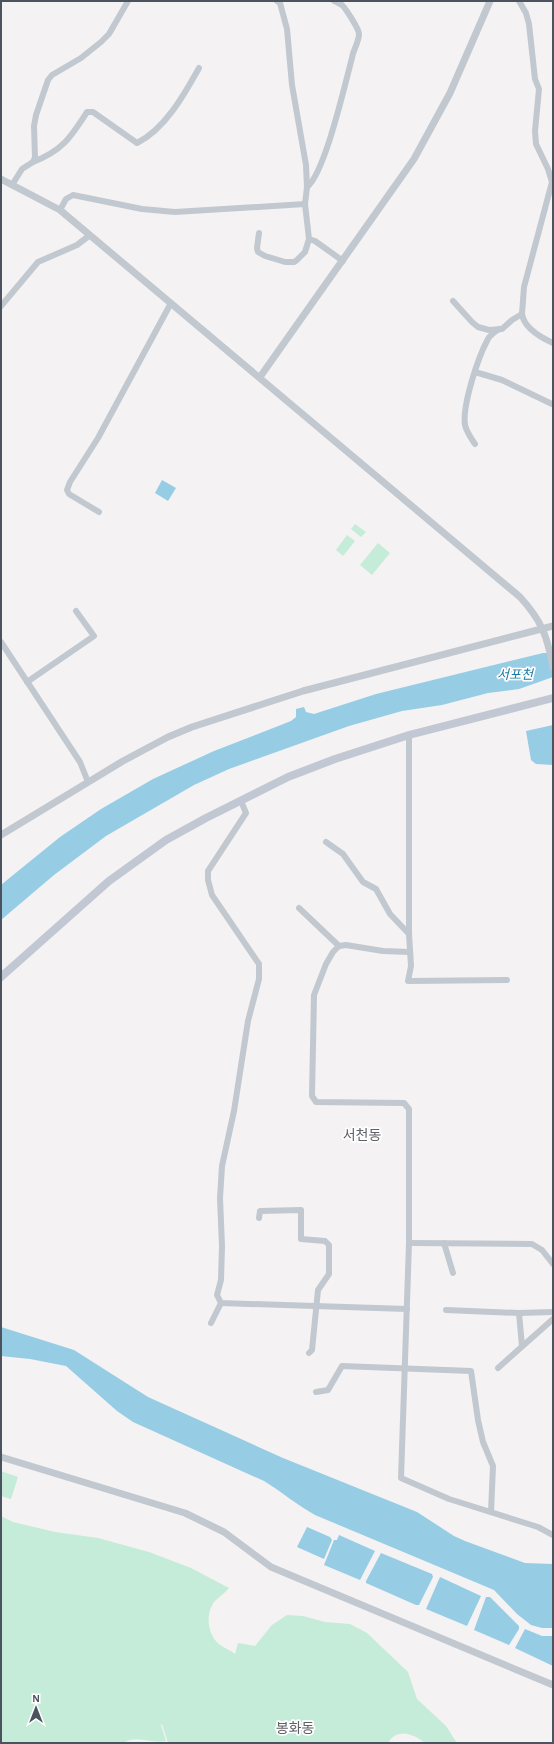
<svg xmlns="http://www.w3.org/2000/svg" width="554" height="1744" font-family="'Alegreya Sans','Noto Sans KR',sans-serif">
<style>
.green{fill:#c5ecd8}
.water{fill:#96cde5}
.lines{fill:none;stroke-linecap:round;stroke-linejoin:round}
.minor{stroke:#c1c8cf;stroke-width:6}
.tertiary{stroke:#c1c8cf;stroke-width:7}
.secondary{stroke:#c1c8d3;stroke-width:8}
.labels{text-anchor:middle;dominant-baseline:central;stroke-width:3.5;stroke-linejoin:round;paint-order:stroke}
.water-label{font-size:13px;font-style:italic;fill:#1a79a2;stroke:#fff}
.quarter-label{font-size:14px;fill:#5f6166;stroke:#fff}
</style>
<rect width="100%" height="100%" fill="#f4f2f2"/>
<!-- green -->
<g class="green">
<path d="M355 524 366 532 361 537 351 529Z"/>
<path d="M347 535 355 541 343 556 336 550Z"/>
<path d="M378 543 390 553 372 575 360 565Z"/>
<path d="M1 1471 18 1477 11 1499 1 1496Z"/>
<path d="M1 1516 13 1522 55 1532 98 1538 149 1552 191 1568 229 1588C225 1593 220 1596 215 1601 205 1613 207 1634 219 1644 224 1648 230 1650 235 1654L238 1643 255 1646 272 1625 287 1615 303 1616 325 1622 350 1624 367 1633 408 1672 417 1699 446 1726 457 1743H425C414 1734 397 1727 388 1743H168L162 1724 161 1725 166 1741C151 1744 137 1734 123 1743H1Z"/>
</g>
<!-- water -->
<g class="water">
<path d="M162 480 176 488 168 501 155 493Z"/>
<path d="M543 653H553V677L519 689 488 693 442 705 402 711 349 726 229 769 194 785 106 836 54 875 1 920V885L7 880 60 837 101 809 153 779 214 751 291 721 296 717V709L304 707 306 712 314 714 376 694Z"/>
<path d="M553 725V765L536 764 531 760 526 731Z"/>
<path d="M1 1327 74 1350 148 1397 283 1458 417 1512 454 1536 465 1541 525 1563 553 1564V1628H542L531 1625 517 1614 494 1590 315 1515C297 1505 282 1492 264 1481L133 1422 117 1411 66 1366 30 1359 1 1356Z"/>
<path d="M307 1527 330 1537 332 1540 324 1559 297 1547Z"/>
<path d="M339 1535 375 1551 360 1580 324 1565 334 1540H337Z"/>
<path d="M381 1553 432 1574 433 1577 419 1605H416L366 1583V1581Z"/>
<path d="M440 1577 481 1596 467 1626 426 1609Z"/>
<path d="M486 1597H490L519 1626V1629L509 1645 474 1630Z"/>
<path d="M525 1629 542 1636H553V1666L515 1648Z"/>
</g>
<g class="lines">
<!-- minor -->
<g class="minor">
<path d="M519 1 526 13 529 24 535 79 539 89 535 131 536 144 548 169 552 182 524 287 522 314C524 328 542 338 553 343"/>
<path d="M33 162C63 150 70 138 87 112H93L137 143C165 129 184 95 199 68"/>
<path d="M12 185 22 169 33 162 35 157 34 126 36 115 48 80 52 75 81 58 101 42 109 34 128 1"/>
<path d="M307 187C325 173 345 84 352 58 353 50 359 42 359 34 359 29 346 9 342 5 340 4 337 2 334 1"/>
<path d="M60 210 66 199 73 195 142 209 175 212 305 204"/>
<path d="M259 233 257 248 258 252 265 256 285 262H294L297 260 305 252 309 239 305 204 307 187 306 165 292 85 287 29 280 3 277 1"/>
<path d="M309 239 315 241 343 261"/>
<path d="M453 301 472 322 478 327 489 330 502 329 512 320 522 314"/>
<path d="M1 306 38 262 77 245 90 235"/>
<path d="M475 372 502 380 552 404"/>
<path d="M475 444C471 438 467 433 465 425 462 406 478 357 488 339 490 335 495 332 499 329"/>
<path d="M99 512 69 494 67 490 70 482 98 438 171 303"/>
<path d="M1 642 80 762 88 782"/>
<path d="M27 682 94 636 76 611"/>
<path d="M409 735V934L411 966 408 981 507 980"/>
<path d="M241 801 246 813 208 871V880L212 895 259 964V979L248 1021 234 1111 222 1166 220 1198 222 1246 221 1280 217 1295 221 1303 407 1309"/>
<path d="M326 842 343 854 363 882 376 889 390 914 409 934"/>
<path d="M299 908 339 946"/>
<path d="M410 952 383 951 346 945 339 946 333 952 326 964 314 995 312 1096 316 1102 404 1103 409 1109V1243L401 1478 449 1499 538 1527 553 1535"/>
<path d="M259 1218 260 1211 301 1210V1239L325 1241 329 1245V1274L318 1290 312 1350 309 1353"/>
<path d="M409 1243 532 1244 542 1250 553 1264"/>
<path d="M444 1243 453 1273"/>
<path d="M446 1310 519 1313 553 1312"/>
<path d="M519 1313 522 1346"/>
<path d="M211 1323 221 1303"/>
<path d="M498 1368 553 1319"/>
<path d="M316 1392 328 1390 342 1366 471 1371 478 1420 483 1442 493 1466 491 1512"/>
</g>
<!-- tertiary -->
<g class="tertiary">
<path d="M1 179 60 210 520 597C542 621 547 636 553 667"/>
<path d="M260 377 414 159 450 93 490 1"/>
<path d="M1 835 123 761 168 737 192 727 303 691 553 626"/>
<path d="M1 1457 185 1513 224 1532 271 1567 553 1685"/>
</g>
<!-- secondary -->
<path class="secondary" d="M1 977 109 881 166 840 206 818 288 777 335 759 409 735 553 698"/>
</g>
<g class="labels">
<!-- water labels -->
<g class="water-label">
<text x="515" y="675">서포천</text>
</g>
<!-- quarter labels -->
<g class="quarter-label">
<text x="362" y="1136">서천동</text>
<text x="295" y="1729">봉화동</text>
</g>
</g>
<!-- border -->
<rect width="554" height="1744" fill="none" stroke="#4b535e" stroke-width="4"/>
<!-- north arrow -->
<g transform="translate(36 1708)" stroke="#ffffff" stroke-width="3" paint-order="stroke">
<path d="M0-3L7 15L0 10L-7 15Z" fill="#4b535e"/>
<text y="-6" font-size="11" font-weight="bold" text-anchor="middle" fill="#4b535e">N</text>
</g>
</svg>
